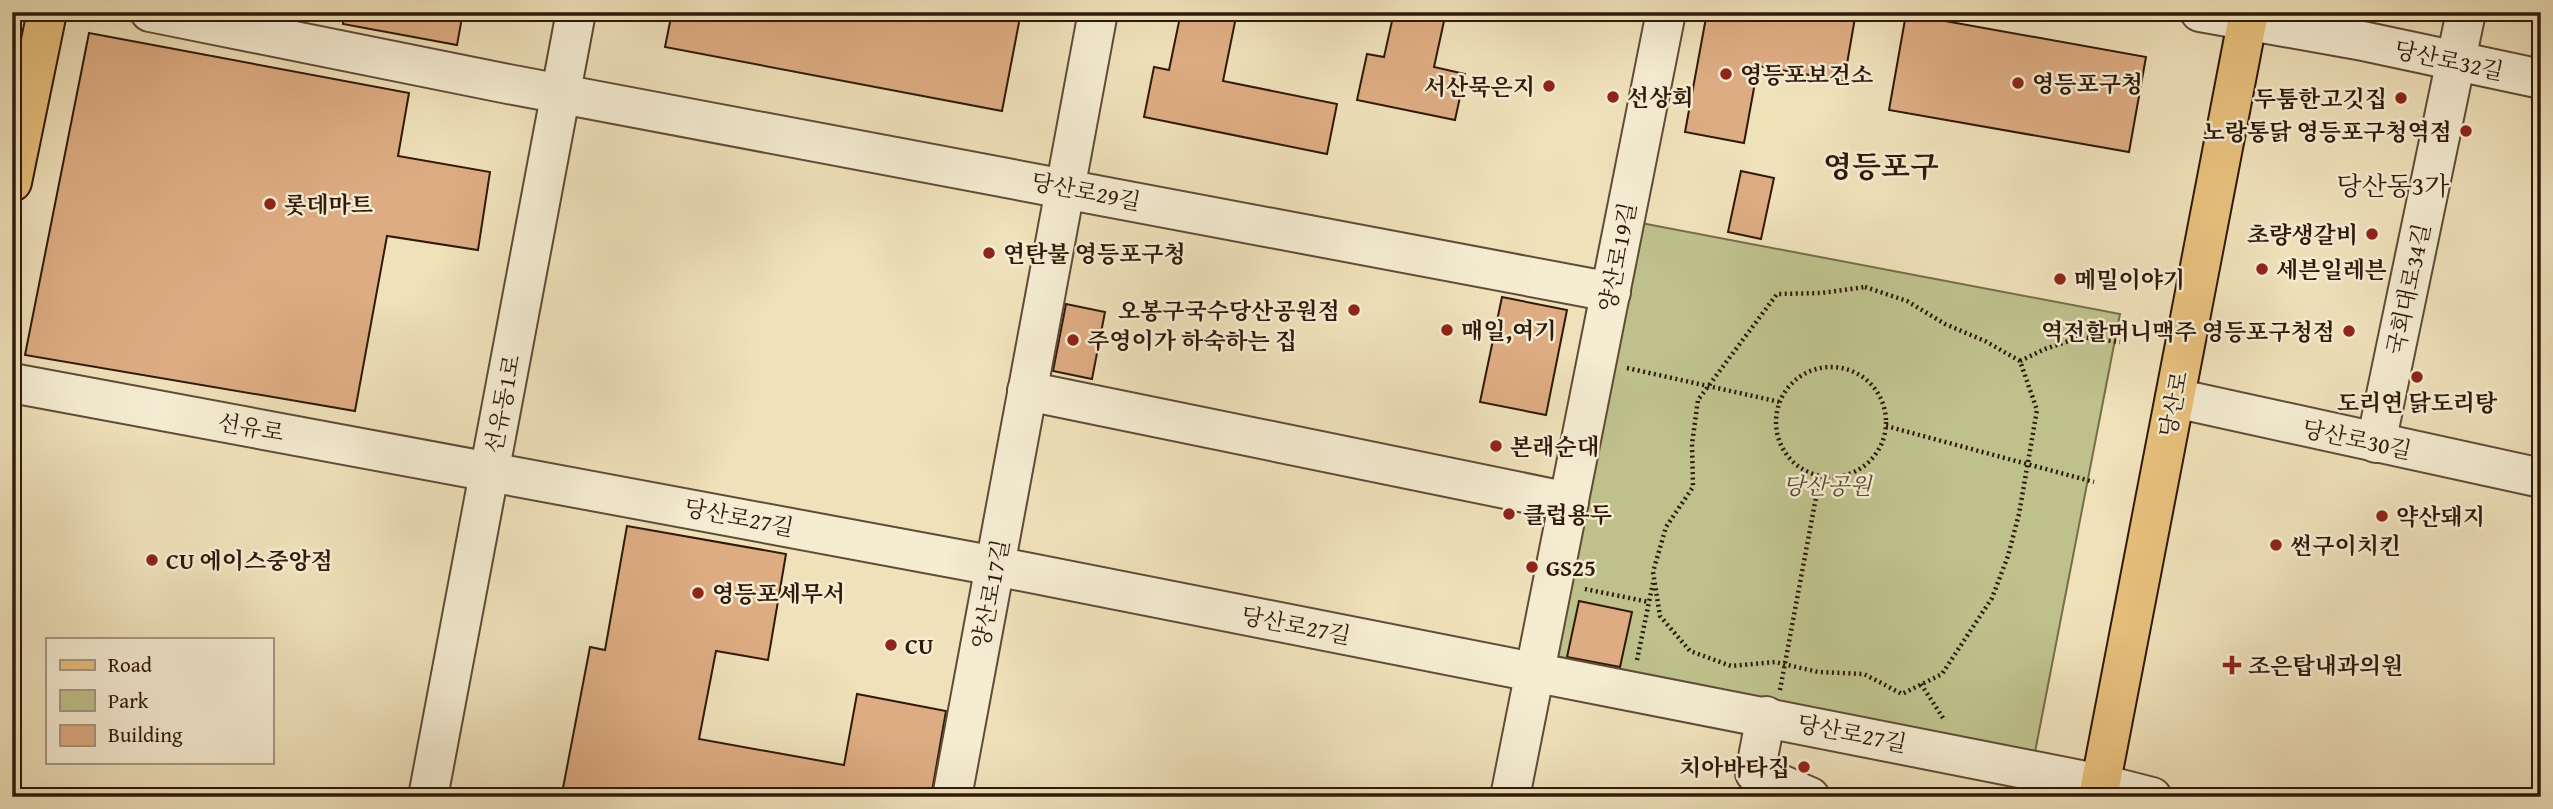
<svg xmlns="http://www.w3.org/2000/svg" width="2553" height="809" font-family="'Gentium Book Plus','Noto Serif KR',serif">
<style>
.green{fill:#bec18c;stroke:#766d4b;stroke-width:2}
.building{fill:#deac83;stroke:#2f190a;stroke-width:2}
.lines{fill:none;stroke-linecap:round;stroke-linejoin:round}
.minor-casing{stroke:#5f4b36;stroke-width:42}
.major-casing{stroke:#2f190a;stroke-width:42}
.path{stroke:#2f190a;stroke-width:4.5;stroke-dasharray:2 3.5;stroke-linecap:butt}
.minor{stroke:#f5ecd2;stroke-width:38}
.major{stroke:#e8c07d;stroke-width:38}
.poi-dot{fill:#8f2418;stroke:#f5ecd2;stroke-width:2.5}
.labels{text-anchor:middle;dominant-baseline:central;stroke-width:5;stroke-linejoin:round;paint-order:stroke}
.street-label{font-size:23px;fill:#2f190a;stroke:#f5ecd2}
.poi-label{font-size:23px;font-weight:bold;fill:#2f190a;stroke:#f5ecd2;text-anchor:start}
.park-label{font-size:23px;font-style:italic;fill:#5a4b31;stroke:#f5ecd2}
.quarter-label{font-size:26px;fill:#2f190a;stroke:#f5ecd2}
.district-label{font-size:30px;font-weight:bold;fill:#2f190a;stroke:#f5ecd2}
</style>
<rect width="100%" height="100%" fill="#efe1ba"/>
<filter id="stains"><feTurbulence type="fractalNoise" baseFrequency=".00286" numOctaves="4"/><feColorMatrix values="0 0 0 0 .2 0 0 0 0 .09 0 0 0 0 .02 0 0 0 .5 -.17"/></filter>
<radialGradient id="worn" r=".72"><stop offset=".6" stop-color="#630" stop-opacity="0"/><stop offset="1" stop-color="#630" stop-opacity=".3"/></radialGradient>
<!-- green -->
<path class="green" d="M1641 223 2120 314 2035 752 1556 660Z"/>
<!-- building -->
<g class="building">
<path d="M344 12H463L457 45 343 24Z"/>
<path d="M672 12H1021L1002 111 665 47Z"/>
<path d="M1181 12H1237L1223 81 1337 104 1327 154 1144 117 1154 67 1169 70Z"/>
<path d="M1394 12H1446L1434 67 1465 74 1455 120 1357 100 1367 54 1384 57Z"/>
<path d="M1707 12H1856L1844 81 1758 66 1744 143 1685 132Z"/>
<path d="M1906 14 2146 57 2129 152 1889 110Z"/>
<path d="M89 33 409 93 398 156 490 172 478 250 387 236 355 411 25 355Z"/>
<path d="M1741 171 1774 178 1761 239 1728 232Z"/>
<path d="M1502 297 1567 310 1546 415 1480 402Z"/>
<path d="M1066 304 1105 312 1092 379 1053 371Z"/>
<path d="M627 526 786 554 768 660 716 651 699 739 844 765 857 694 946 711 931 797H606L563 788 590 647 605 650Z"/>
<path d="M1579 601 1632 612 1620 667 1567 657Z"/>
</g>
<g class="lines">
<!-- minor casing -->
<g class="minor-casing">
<g id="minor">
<path d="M150 12 508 84 1611 292"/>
<path d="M2200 12 2358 40 2541 79"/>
<path d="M12 383 995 566 2101 784 2152 797"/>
<path d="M1027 391 1569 502"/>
<path d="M2175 398 2541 478"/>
<path d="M2376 443 2466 12"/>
<path d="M1766 716 1755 773 1810 797"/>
<path d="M428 797 576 12"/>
<path d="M952 797 1098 12"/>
<path d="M1510 797 1666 12"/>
</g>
</g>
<!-- major casing -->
<g class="major-casing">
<g id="major">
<path d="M12 182 47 12"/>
<path d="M2098 797 2249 12"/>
</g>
</g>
<!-- path -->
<g class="path">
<path d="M1865 287 1907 301 1945 324 1985 341 2020 361 2037 410 2019 514 2008 556 1992 598 1942 674 1902 694 1864 674 1818 672 1775 662 1731 666 1690 651 1660 616 1653 572 1666 527 1693 487 1692 444 1698 400 1777 294 1821 293Z"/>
<path d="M2020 361 2045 349 2081 337 2120 342"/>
<circle cx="1831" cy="422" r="55"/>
<path d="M1627 368 1780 402"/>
<path d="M1886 426 2094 482"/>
<path d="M1585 589 1649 602"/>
<path d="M1637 660 1653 583"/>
<path d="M1921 684 1943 718"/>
<path d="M1780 690 1820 476"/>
</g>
<!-- minor -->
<use href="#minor" class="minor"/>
<!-- major -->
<use href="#major" class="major"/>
</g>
<!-- markers -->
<g class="poi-dot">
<circle cx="1726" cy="74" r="7"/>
<circle cx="2018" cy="83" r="7"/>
<circle cx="1549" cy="86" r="7"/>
<circle cx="1613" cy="97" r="7"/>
<circle cx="2401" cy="98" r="7"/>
<circle cx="2466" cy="131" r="7"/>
<circle cx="270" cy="204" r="7"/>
<circle cx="2372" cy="234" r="7"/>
<circle cx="989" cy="253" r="7"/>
<circle cx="2262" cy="269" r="7"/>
<circle cx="2060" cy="279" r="7"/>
<circle cx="1354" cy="310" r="7"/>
<circle cx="1447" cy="330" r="7"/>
<circle cx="2349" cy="331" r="7"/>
<circle cx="1073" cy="340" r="7"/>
<circle cx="2417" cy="377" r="7"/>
<circle cx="1496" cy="446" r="7"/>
<circle cx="1509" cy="514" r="7"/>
<circle cx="2382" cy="516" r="7"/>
<circle cx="2276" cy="545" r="7"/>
<circle cx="152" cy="560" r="7"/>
<circle cx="1532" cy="567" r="7"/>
<circle cx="698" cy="593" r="7"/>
<circle cx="891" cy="645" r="7"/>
<path d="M2228.5 654.5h7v7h7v7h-7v7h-7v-7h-7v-7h7z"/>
<circle cx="1804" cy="767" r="7"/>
</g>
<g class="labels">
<!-- street labels -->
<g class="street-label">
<text transform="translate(2449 60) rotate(12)">당산로32길</text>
<text transform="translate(1086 191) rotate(11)">당산로29길</text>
<text transform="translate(1617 257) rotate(-79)">양산로19길</text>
<text transform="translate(2408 289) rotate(-78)">국회대로34길</text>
<text transform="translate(502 404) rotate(-79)">선유동1로</text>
<text transform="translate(2173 404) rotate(-79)">당산로</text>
<text transform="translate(251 427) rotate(10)">선유로</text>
<text transform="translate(2357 439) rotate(12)">당산로30길</text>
<text transform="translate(739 517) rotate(11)">당산로27길</text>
<text transform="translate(990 594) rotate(-79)">양산로17길</text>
<text transform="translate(1296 625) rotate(11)">당산로27길</text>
<text transform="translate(1852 733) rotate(11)">당산로27길</text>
</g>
<!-- poi labels -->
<g class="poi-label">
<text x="1740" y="74">영등포보건소</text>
<text x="2032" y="83">영등포구청</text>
<text x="1535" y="86" text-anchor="end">서산묵은지</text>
<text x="1627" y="97">선상회</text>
<text x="2387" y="98" text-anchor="end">두툼한고깃집</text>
<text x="2452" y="131" text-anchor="end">노랑통닭 영등포구청역점</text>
<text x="284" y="204">롯데마트</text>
<text x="2358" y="234" text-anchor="end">초량생갈비</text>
<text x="1003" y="253">연탄불 영등포구청</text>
<text x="2276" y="269">세븐일레븐</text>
<text x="2074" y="279">메밀이야기</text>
<text x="1340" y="310" text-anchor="end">오봉구국수당산공원점</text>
<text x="1461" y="330">매일,여기</text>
<text x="2335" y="331" text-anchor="end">역전할머니맥주 영등포구청점</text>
<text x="1087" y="340">주영이가 하숙하는 집</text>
<text x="2417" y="402" text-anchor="middle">도리연 닭도리탕</text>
<text x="1510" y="446">본래순대</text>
<text x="1523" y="514">클럽용두</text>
<text x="2396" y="516">약산돼지</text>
<text x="2290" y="545">썬구이치킨</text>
<text x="166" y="560">CU 에이스중앙점</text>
<text x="1546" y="567">GS25</text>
<text x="712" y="593">영등포세무서</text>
<text x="905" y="645">CU</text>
<text x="2248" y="665">조은탑내과의원</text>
<text x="1790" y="767" text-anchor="end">치아바타집</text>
</g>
<!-- park labels -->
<g class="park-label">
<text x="1827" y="485">당산공원</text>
</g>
<!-- quarter labels -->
<g class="quarter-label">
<text x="2393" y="185">당산동3가</text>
</g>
<!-- district labels -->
<g class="district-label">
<text x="1881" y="166">영등포구</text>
</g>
</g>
<!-- margin -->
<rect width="2553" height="809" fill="none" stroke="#efe1ba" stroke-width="42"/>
<rect x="14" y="14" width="2525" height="781" fill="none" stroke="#2f190a" stroke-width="3.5"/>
<rect x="21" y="21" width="2511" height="767" fill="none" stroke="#2f190a" stroke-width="2"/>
<!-- legend -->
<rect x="46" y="638" width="228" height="126" fill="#f5ecd2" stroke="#a69882" stroke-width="2"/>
<rect x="60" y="660" width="35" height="10" fill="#e8c07d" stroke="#a69882" stroke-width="2"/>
<text x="108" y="672" font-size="21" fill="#2f190a">Road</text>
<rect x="60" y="690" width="35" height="21" fill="#bec18c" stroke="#a69882" stroke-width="2"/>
<text x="108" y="708" font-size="21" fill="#2f190a">Park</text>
<rect x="60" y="725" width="35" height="21" fill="#deac83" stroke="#a69882" stroke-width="2"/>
<text x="108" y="742" font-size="21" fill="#2f190a">Building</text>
<rect width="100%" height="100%" filter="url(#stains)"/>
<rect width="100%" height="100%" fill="url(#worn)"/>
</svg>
